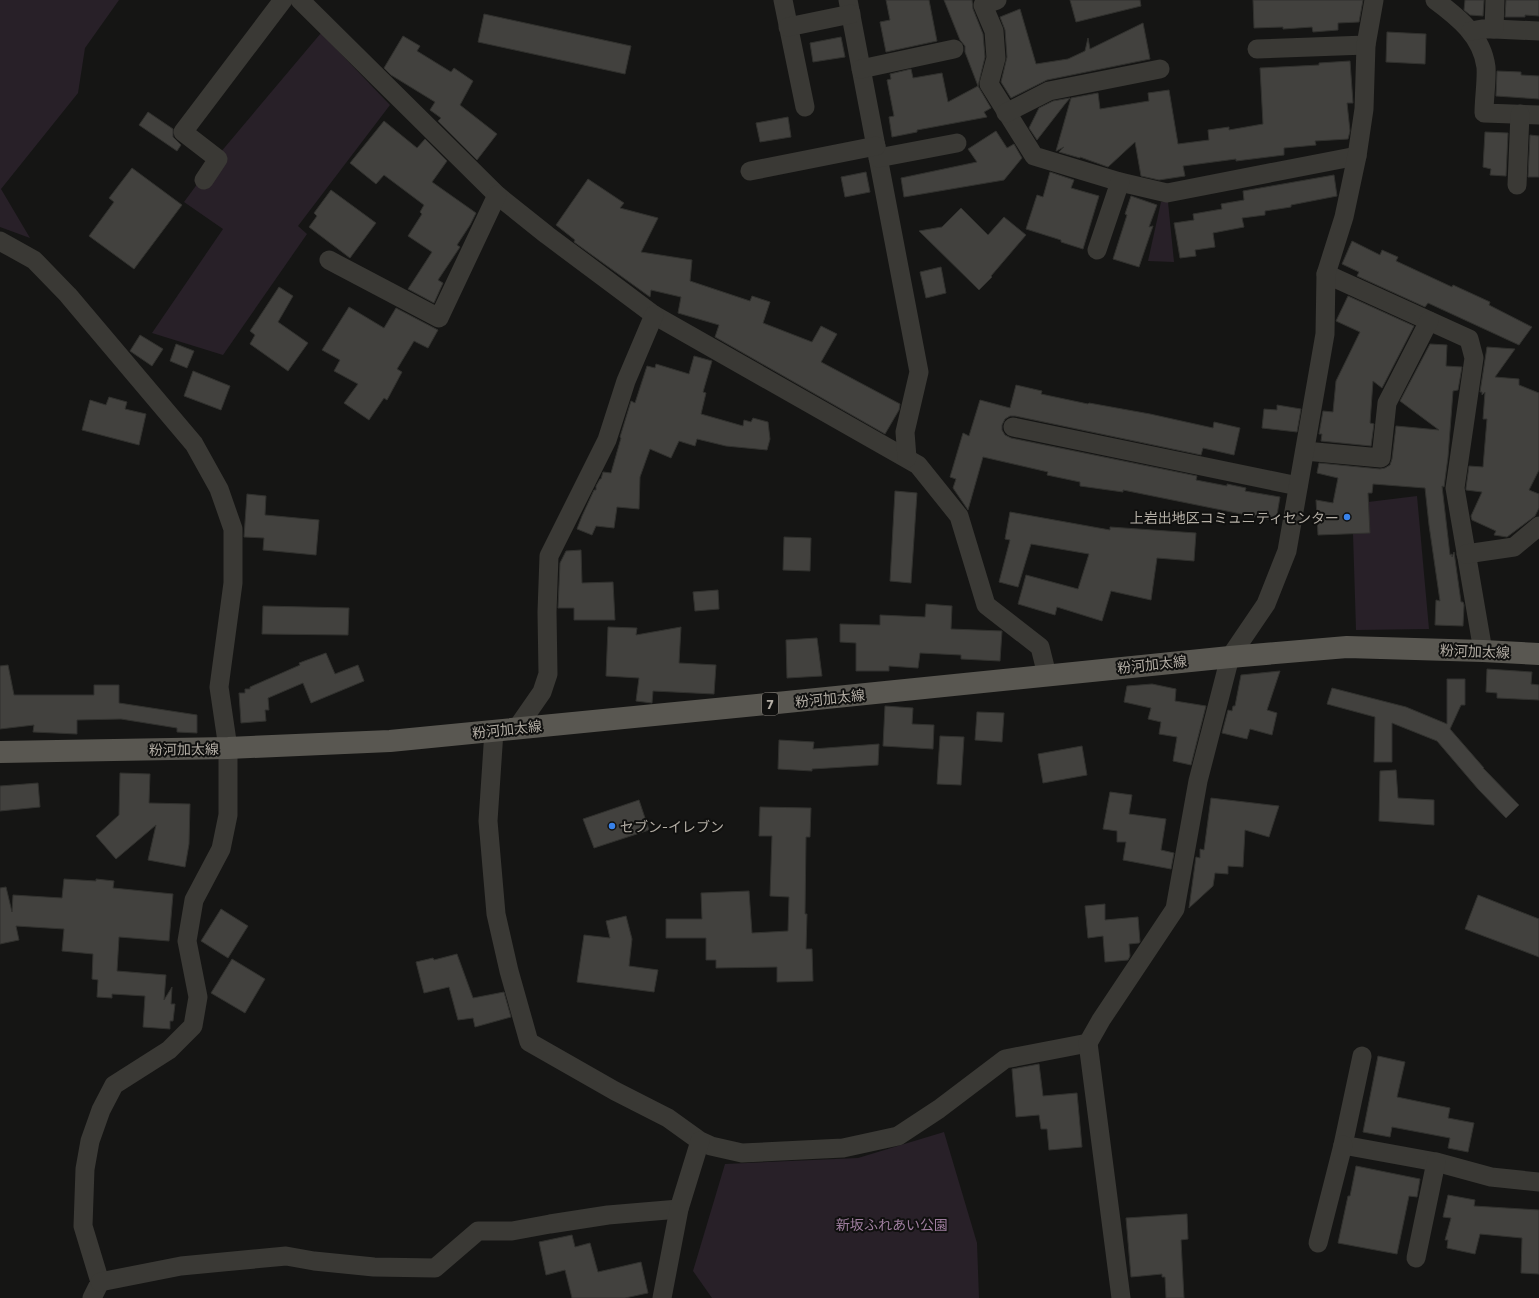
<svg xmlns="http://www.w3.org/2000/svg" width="1539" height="1298" font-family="Commissioner,'Noto Sans JP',sans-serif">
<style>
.green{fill:#282028}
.building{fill:#42413e;stroke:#31312e}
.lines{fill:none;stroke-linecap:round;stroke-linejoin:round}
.street{stroke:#3a3935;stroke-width:19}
.primary{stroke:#595751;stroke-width:22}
.poi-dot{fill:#3882ea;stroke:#10100f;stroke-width:1.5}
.labels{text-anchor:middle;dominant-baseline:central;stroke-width:4;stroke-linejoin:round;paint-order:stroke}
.shield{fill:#10100f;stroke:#847f79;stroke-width:1}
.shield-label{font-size:13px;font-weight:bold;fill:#b5afa6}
.poi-label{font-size:14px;fill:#b5afa6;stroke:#10100f;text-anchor:end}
.street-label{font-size:14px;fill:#b5afa6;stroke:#10100f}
.park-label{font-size:14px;fill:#9f7e9f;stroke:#10100f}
</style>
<rect width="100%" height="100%" fill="#151514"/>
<!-- green -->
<g class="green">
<path d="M0 0H119L85 48 78 93 1 189 30 238 0 227Z"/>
<path d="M321 33 390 105 298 226 307 234 223 355 152 333 223 229 184 202 220 153Z"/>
<path d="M1161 202H1168L1174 262 1148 261Z"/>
<path d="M1417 496 1429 629 1356 630 1353 533 1368 502Z"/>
<path d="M944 1132 977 1243 979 1298H712L693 1271 725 1164 858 1158Z"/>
</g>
<!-- building -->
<g class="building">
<path d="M886 0H929L937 41 886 52 880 22 890 20Z"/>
<path d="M944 0H972L973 9 983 34 985 57 978 86 991 108 984 112 987 117 917 130V132L892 137 889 117 894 116 887 80 891 79 890 74 911 69 913 78 942 73 948 102 978 86 965 52V46L960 40Z"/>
<path d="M1070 0H1140L1141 6 1076 22Z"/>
<path d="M1253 0H1363L1359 22 1338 23V30L1313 32 1312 27 1283 29V27L1254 28Z"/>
<path d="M1465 0H1484L1483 16 1470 15 1464 10Z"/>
<path d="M1506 0H1539V16L1525 15V17H1505Z"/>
<path d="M1020 9 1036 64 1068 59 1085 51 1088 38 1090 49 1143 23 1150 59 1047 80 1011 98 1001 82 1007 57 1005 30 1000 17Z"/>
<path d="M484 14 631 46 625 74 478 42Z"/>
<path d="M1387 32 1426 34 1425 64 1386 62Z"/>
<path d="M403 36 420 46 417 51 451 72 454 68 473 81 460 105 497 134 477 160 438 121 441 118 430 110 435 102 391 75 384 68Z"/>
<path d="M841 37 845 57 813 62 810 43Z"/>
<path d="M1350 61 1353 103H1347L1350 131 1348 139 1315 141 1316 145 1284 148V155L1236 161V159L1183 166 1185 176 1159 180 1141 176 1135 142 1108 167 1080 157V158L1059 152 1064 147 1056 151 1071 98 1098 93 1100 109 1149 101 1148 93 1169 90 1178 144 1209 140 1208 130 1229 127V130L1263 124 1260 68 1319 65V63Z"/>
<path d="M1497 71 1521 72V75L1539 76V99L1496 96Z"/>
<path d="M1070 98 1065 104 1037 140 1029 128 1039 108 1053 101Z"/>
<path d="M148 112 173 129V137L181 145 177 151 139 125Z"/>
<path d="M788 117 791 137 760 142 756 123Z"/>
<path d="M384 121 417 148 425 139 447 161 432 182 476 213 470 225 457 245 460 247 438 280 443 283 434 303 408 289 432 252 408 236 422 214 420 212 424 205 384 175 376 184 350 163Z"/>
<path d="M996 131 1007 148 1014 144 1022 158 1004 180 904 197 901 178 977 162 968 149Z"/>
<path d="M1485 132 1508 133 1506 176 1490 175 1491 169 1483 167Z"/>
<path d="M1530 135 1539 136V177H1528Z"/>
<path d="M132 168 182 205 134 269 89 236 114 202 109 198Z"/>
<path d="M866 172 870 192 845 197 841 177Z"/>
<path d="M1050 172 1074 180 1071 188 1099 196 1083 249 1061 242V240L1026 229 1037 195 1043 197Z"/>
<path d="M1334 175 1337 196 1291 205V207L1265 211V215L1242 218 1244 227 1213 233 1215 247 1195 250 1196 256 1180 258 1174 223 1194 220 1193 214 1222 209 1221 204 1244 200 1243 191Z"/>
<path d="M588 179 624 203 620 208 658 218 641 252 692 260 690 281 750 301 752 296 770 302 763 323 812 342 821 326 837 334 821 362 900 404 899 410 885 434 715 337 719 325 678 313 681 297 651 290 650 297 574 242 575 240 556 225Z"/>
<path d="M331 190 376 223 350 258 309 227 317 216 314 213Z"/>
<path d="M1131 196 1157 205 1149 227 1153 226 1139 267 1113 259 1127 215 1125 214Z"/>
<path d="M961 208 988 235 1004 217 1026 235 991 276 992 277 979 290 919 231 942 227Z"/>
<path d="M1352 241 1380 255 1382 250 1398 257 1396 261 1452 287 1453 285 1490 302 1489 305 1532 327 1519 345 1428 303 1425 307 1357 276 1359 272 1342 264Z"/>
<path d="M941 267 946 293 926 298 920 272Z"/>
<path d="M279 287 293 296 278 322 308 343 288 371 250 344 255 335 250 331Z"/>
<path d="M1348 296 1414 326 1382 388 1373 381 1370 423 1374 424 1371 446 1321 441 1322 434H1319L1323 411 1333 412 1336 381 1360 332 1336 321Z"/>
<path d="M349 307 384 328 396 308 438 330 428 348 414 341 397 369 402 372 387 400 384 398 369 420 344 403 358 384 334 371 340 360 322 350Z"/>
<path d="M140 335 163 349 152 366 130 351Z"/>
<path d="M176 344 194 351 187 368 170 361Z"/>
<path d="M1430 344 1447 345 1446 366 1462 367 1458 390 1453 391 1448 457 1444 487 1442 486 1450 555 1452 554V557L1454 552 1461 602H1463L1464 605 1463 626 1435 625 1436 600 1440 601 1429 525 1425 488 1373 484 1372 493H1368L1370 533 1318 535 1316 500 1333 503 1338 478 1317 473 1319 463 1380 469 1385 468 1390 465 1392 459 1396 426 1439 430 1400 401Z"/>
<path d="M1487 347 1515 349 1495 377 1519 379V385L1539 393V470L1529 490 1539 494V508L1535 516 1507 537 1494 535 1496 531 1472 520 1471 516 1482 492 1466 490V488L1469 466 1483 467 1487 419H1483L1485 392 1482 395V392H1480Z"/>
<path d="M694 356 712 361 703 392 706 393 701 414 743 426 744 420 751 422 753 418 768 422 770 439 767 450 726 446 697 439 695 446 679 441 671 458 650 449 640 477 639 509 617 507 614 528 596 526 592 535 577 529 582 516 594 490H596V486L600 479H601L603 472 611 473 621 438 620 437 631 401 635 403 647 366 655 368 656 364 689 374Z"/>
<path d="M193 371 230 386 221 410 184 396Z"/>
<path d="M1016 385 1042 391 1041 394 1088 404 1089 403 1150 414 1213 428 1214 422 1240 428 1234 455 1203 448 1201 455 1015 416H1010L1005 419 1002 425V430L1005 435 1011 438 1197 476 1196 480 1227 486V484L1246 488 1245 491 1280 497 1276 521 1123 490V492L1080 486V482L1047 475 1048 472 983 457 968 510 953 488 956 479 950 477 963 433 969 436 980 400 1010 408Z"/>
<path d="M109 397 127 402 125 409 146 414 139 445 82 430 90 400 106 405Z"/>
<path d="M1277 405 1301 409 1297 432 1262 428 1264 409 1277 410Z"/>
<path d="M895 491 917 493 911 583 890 581Z"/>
<path d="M247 494 266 496 265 515 319 520 316 555 263 550 264 538 244 537Z"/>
<path d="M1010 512 1110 530V527L1196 533 1194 561 1157 558 1151 600 1111 591 1102 621 1057 607 1055 615 1018 604 1026 575 1078 589 1089 554 1031 544 1018 587 999 582 1010 540 1005 539Z"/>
<path d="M784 537 811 538 810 571 783 570Z"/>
<path d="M581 550 582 583 613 582 615 620H574V608H558L560 563 566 551Z"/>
<path d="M718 590 719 609 695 611 693 592Z"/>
<path d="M926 604 952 606 951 629 1002 631 1000 661 961 659V655L920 653 918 668 889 666V671H856V643L840 642V624L880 625V615L925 617Z"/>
<path d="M263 606 349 608 348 635 262 634Z"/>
<path d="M608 627 637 628 636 635 681 627 679 663 716 665 714 694 653 691 652 703 636 701 639 678 606 676Z"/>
<path d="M817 638 822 676 787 678 786 640Z"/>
<path d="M326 653 335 674 358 665 364 681 311 703 303 683 268 698 269 710H265L266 721 241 723 239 693H245V689H250V687L300 665 299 663Z"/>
<path d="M8 665 14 695H94V685H119V703L197 715V733L177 732V728L121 719 77 720V734L33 732 34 725 0 729V666Z"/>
<path d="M1487 669 1532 672 1531 684 1539 685V700L1497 698V693L1486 692Z"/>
<path d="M1280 671 1267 710 1277 713 1272 735 1250 729 1247 739 1222 733 1228 710 1232 711 1233 706H1235L1241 675Z"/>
<path d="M1447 679H1465V705H1461L1450 729 1484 768H1483L1519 805 1506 818 1478 789 1437 741 1392 723V762H1374L1375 717 1327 704 1332 688 1406 707 1447 724Z"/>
<path d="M1152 684 1176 689 1175 701 1206 706 1191 765 1173 761 1177 737 1159 734 1161 722 1148 719 1151 708 1124 702 1127 686Z"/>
<path d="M885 706 913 708 912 724 934 725 933 749 883 746Z"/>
<path d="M977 712 1004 713 1002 742 975 740Z"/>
<path d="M940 736 964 737 961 785 937 784Z"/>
<path d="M779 740 814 742 813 749 879 744 878 765 812 769V771L778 769Z"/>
<path d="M1082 746 1087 775 1043 783 1038 754Z"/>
<path d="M1396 770 1398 798 1434 800V825L1379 821 1380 771Z"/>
<path d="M120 773 150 774 149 803 190 804 189 844 185 867 148 860 156 825 116 859 96 836 119 815Z"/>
<path d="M38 783 40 807 0 811V786Z"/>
<path d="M1110 792 1132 795 1129 814 1166 819 1161 850 1174 853 1171 869 1123 860 1126 842H1117V831L1103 829Z"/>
<path d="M1211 798 1279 806 1269 837 1245 830 1243 867 1228 866V874L1215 873 1213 886 1189 908 1196 857 1200 858V849L1204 850Z"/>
<path d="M639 800 649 830 594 848 583 819Z"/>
<path d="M760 807 811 808 810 837H806L805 914H807L806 949H812L813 981 777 982V967L716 968V960H706V938H666V919H702L701 893 749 891 752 933 788 931 789 897 770 896 772 836H759Z"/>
<path d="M64 879 96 881V879L114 881 113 888 173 894 169 941 119 937 117 971 166 975 164 1000 172 987 171 1004H175L173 1021H170V1029L143 1027 145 996 112 994V998L97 997 98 980 92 979 93 954 62 951 64 929 16 926 19 940 0 944V888L6 887 12 912 13 895 62 898Z"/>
<path d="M1478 895 1539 919V957L1465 929Z"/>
<path d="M1105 904V920L1138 917 1140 942 1139 943 1129 944 1130 956 1128 960 1105 962 1103 936 1088 938 1085 906Z"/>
<path d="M221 909 248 926 228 958 201 941Z"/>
<path d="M626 916 632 939 629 966 658 970 654 992 577 982 584 935 610 938 606 921Z"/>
<path d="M457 954 473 998 504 992 511 1017 475 1027 473 1018 458 1020 449 987 424 993 416 962 433 958 434 960Z"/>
<path d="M232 959 265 979 245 1013 211 993Z"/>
<path d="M1378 1056 1405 1062 1397 1097 1450 1108 1448 1118 1474 1123 1468 1152 1448 1148 1450 1138 1392 1127 1390 1137 1363 1132Z"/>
<path d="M1039 1064 1043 1096 1077 1093 1082 1147 1049 1150 1047 1129H1041L1039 1115 1016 1117 1012 1069Z"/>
<path d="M1356 1166 1420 1179 1417 1197 1409 1196 1397 1254 1338 1243 1348 1196H1350Z"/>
<path d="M1448 1195 1475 1200 1474 1206 1539 1210V1274L1521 1273 1522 1238 1480 1234 1475 1254 1447 1248 1448 1240H1445L1451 1218 1443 1217Z"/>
<path d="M1187 1214 1188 1239 1181 1240 1184 1298H1166L1165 1277H1162V1274L1131 1277 1126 1218Z"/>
<path d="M572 1235 575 1247 590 1243 598 1272 641 1262 648 1293 625 1298H572L565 1270 546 1275 539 1242Z"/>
</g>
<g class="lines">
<!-- street -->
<g class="street">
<path d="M300 0 497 195 547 235 654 315 918 465 959 516 986 605 1040 647 1047 675"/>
<path d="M783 0 805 107"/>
<path d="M848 0 919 372 905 432 907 458"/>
<path d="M997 0 983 5 994 31 996 58 989 84 1034 156 1120 182 1167 193 1357 156"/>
<path d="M1435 0C1458 17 1482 36 1486 67 1487 81 1484 98 1484 113L1539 115"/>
<path d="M788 27 851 14"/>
<path d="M1494 29 1539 31"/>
<path d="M1471 31 1482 29H1494L1495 0"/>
<path d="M1257 49 1366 45"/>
<path d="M861 69 954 49"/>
<path d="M1006 113 1049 91 1160 69"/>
<path d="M878 158 957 143"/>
<path d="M750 171 876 146"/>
<path d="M204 180 218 159 183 132 283 0"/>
<path d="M1517 185 1520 114"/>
<path d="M0 241 34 260 68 295 194 444 219 489 233 529V583L219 687 228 748V815L221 849 194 900 187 941 198 997 193 1026 169 1050 114 1085 101 1110 90 1141 85 1169 83 1226 100 1282 92 1298"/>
<path d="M1097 250 1120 182"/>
<path d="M329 260 439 318 497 195"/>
<path d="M1326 274 1469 339 1474 358 1455 488 1483 651"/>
<path d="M1013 427 1298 486"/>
<path d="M1305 451 1381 458 1387 403 1429 321"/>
<path d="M1466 554 1514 547 1539 526"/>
<path d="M517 728 542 692 548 674 547 612 549 556 607 440 626 381 654 315"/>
<path d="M494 731 488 821 496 914 509 971 529 1042 615 1091 668 1118 700 1141 711 1146 742 1153 843 1148 898 1136 939 1109 1005 1059 1088 1043"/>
<path d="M1362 1056 1343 1145 1436 1162 1491 1177 1539 1182"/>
<path d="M1318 1243 1343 1145"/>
<path d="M1416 1258 1436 1162"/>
<path d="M100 1282 181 1266 286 1256 314 1261 374 1267 435 1268 478 1231H512L550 1224 608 1215 679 1209"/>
<path d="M662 1298 679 1209 700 1141"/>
<path d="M1121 1298 1088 1043 1101 1020 1175 909 1198 781 1230 657 1266 604 1287 551 1325 334 1326 274 1344 217 1357 156 1364 109 1366 45 1374 0"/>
</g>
<!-- primary -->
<path class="primary" d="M0 752 228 748 390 741 777 703 1230 657 1347 647 1483 651 1539 654"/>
</g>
<!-- markers -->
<g class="poi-dot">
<circle cx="1347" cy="517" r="4"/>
<circle cx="612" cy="826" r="4"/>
</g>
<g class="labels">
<!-- shield labels -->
<rect class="shield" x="762" y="693" width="16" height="22" rx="3"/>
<g class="shield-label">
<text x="770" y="704">7</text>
</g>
<!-- poi labels -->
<g class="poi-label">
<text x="1339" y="517">上岩出地区コミュニティセンター</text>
<text x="620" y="826" text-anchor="start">セブン-イレブン</text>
</g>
<!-- street labels -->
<g class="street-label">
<text transform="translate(1475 651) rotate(2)">粉河加太線</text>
<text transform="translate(1152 664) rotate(-6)">粉河加太線</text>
<text transform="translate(830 698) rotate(-6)">粉河加太線</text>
<text transform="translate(507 729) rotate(-6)">粉河加太線</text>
<text transform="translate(184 749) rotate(-1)">粉河加太線</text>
</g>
<!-- park labels -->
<g class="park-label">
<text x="892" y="1224">新坂ふれあい公園</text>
</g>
</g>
</svg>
